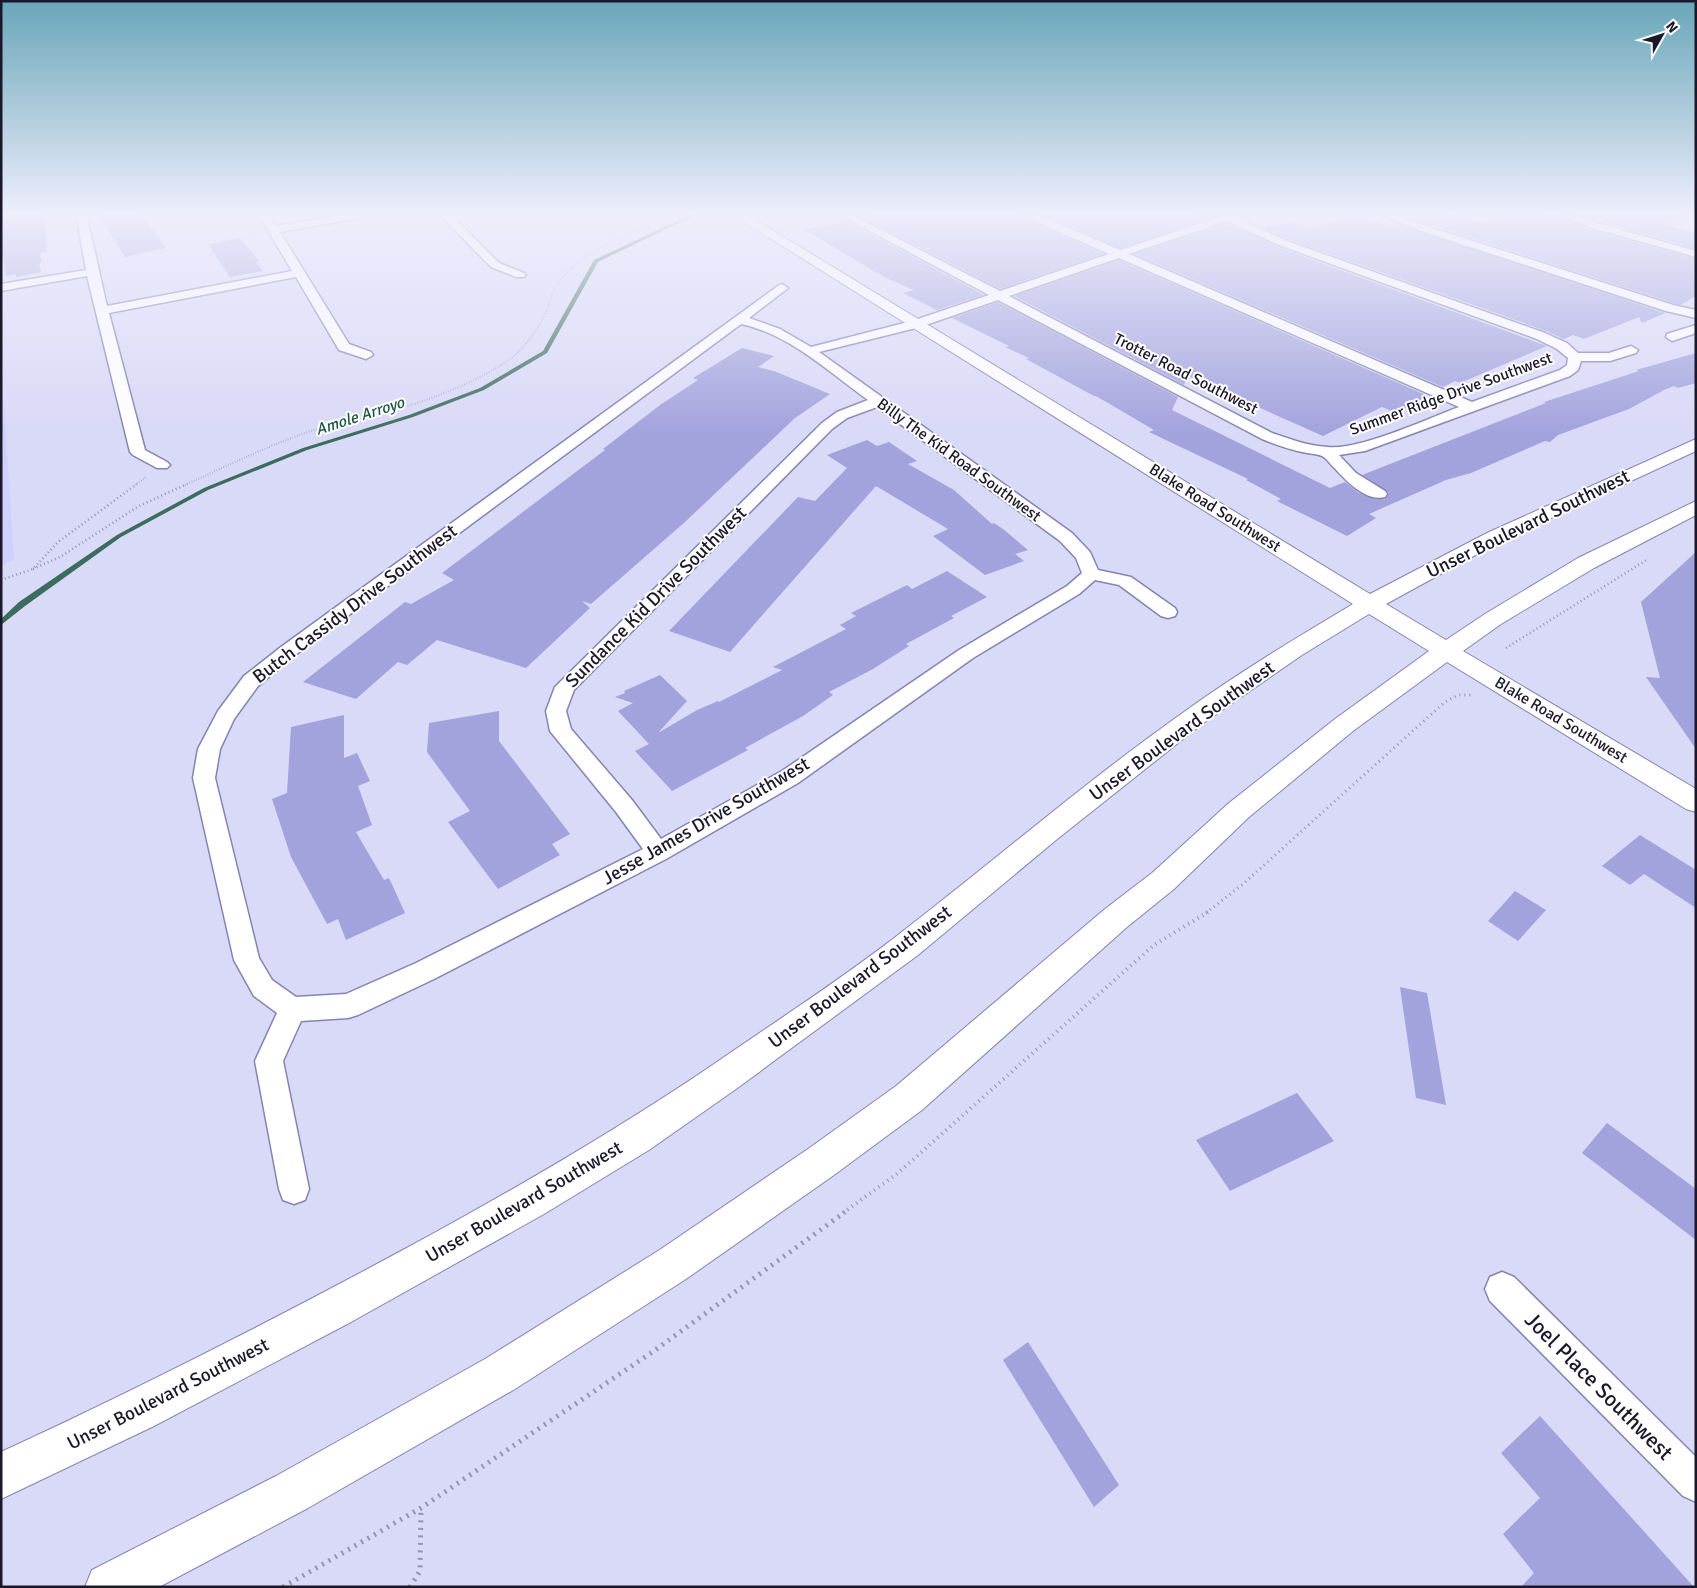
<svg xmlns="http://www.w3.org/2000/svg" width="1697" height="1588" font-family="Signika,sans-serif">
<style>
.built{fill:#d0d0fe}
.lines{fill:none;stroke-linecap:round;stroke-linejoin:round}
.stream{fill:#3b6c5d;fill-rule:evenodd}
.building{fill:#a2a2dd}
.street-casing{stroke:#8484b2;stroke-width:3}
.secondary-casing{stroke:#8484b2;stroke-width:2}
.path-far4{stroke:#9595af;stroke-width:2;stroke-dasharray:0.5 2;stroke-linecap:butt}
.path-far3{stroke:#9595af;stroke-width:2.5;stroke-dasharray:1 3;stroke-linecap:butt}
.path-far2{stroke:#9595af;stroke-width:3;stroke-dasharray:1 4;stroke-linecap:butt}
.path-far1{stroke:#9595af;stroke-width:4;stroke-dasharray:1 4.5;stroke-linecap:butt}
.path{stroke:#9595af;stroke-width:5;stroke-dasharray:2 5.5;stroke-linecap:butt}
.street{fill:#fff;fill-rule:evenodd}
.secondary{fill:#fff;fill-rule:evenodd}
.labels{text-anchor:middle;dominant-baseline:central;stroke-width:4;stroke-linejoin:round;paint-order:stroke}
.far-street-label{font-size:16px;fill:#1a192b;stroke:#fefefe}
.far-water-label{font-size:16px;font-style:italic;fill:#1f5742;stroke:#fefefe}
.street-label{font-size:19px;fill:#1a192b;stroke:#fefefe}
.near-street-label{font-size:22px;fill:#1a192b;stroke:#fefefe}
</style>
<rect width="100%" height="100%" fill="#d9d9f8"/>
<!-- built -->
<path class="built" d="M1 364 14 559 1 566Z"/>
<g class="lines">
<!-- stream -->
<path class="stream" d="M694 213H699L598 262 547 353 484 390 413 417 307 450 208 490 121 537 25 606 1 625V619L19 602 117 535 204 488 303 448 409 415 480 388 543 351 594 260Z"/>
</g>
<!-- building -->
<g class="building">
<path d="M1 213H45L47 252 40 253 42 263H39L41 272 16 277V274L6 276 1 247Z"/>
<path d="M97 213H140L166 248 125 257Z"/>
<path d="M882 213H1018L1020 217 1104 254 1000 289 861 217Z"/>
<path d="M1037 213H1191L1208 219 1120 248Z"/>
<path d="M1553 213 1588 229 1696 259V296L1680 305 1673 303 1419 221 1454 214 1478 223 1521 214 1530 217Z"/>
<path d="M1574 213H1684V215L1662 224 1696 233V249Z"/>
<path d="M1358 216 1390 227 1401 225 1665 313 1642 323 1639 317 1584 339 1573 335 1564 339 1546 331 1288 239 1261 227 1296 222 1309 228Z"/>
<path d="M846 221 984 295 937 310 903 293 914 290 886 278 805 230Z"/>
<path d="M1223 224 1241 229 1278 247 1547 346 1460 383 1455 381 1443 387 1134 254Z"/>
<path d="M240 238 259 261 256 262 263 271 230 277 208 244Z"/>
<path d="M1119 260 1428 396 1397 413 1382 407 1323 436 1188 376 1184 385 1014 296Z"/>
<path d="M998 302 1178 397 1172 410 1330 488 1345 482 1359 493 1376 499H1385L1389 493 1362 475 1546 403 1544 402 1639 371 1636 370 1696 353V383L1678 388 1674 386 1664 390 1629 409 1558 435 1550 442 1545 441 1471 473 1446 480 1369 514 1376 518 1347 536 1277 501 1281 499 1246 480 1248 479 1149 432 1154 430 1096 396H1094L1026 359 1029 358 1005 347 1009 346 952 318Z"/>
<path d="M742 348 774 356 758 367 774 371 830 394 795 418 685 522 591 604 582 601 590 608 526 668 437 640 407 665 398 662 356 699 303 682 405 602 411 604 454 580 442 573 605 450 603 449 660 405 698 380 693 378Z"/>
<path d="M867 440 877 446 889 442 917 461 908 464 954 490 992 524 994 523 1003 529 1028 550 1015 554 1024 561 985 575 933 536 948 529 876 486 730 652 669 631 798 497 815 501 847 468 827 455Z"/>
<path d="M1696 552V749L1646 677 1660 678 1641 602Z"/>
<path d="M947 571 987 597 951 616 954 618 906 644 909 646 873 669 829 692 833 695 803 716 745 748 748 750 672 791 635 751 649 744 618 711 633 703 615 697 625 693 624 691 660 675 687 701 658 733 697 710 718 701 719 702 782 670 773 667 846 629 840 625 856 616 851 613 907 585 912 589Z"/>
<path d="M499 711V741L570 834 552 844 560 855 498 889 448 822 470 811 427 752 429 723Z"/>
<path d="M344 715V758L357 753 370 781 358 786 372 825 356 832 384 880 389 878 405 913 346 940 338 919 327 924 291 857 272 799 287 793 291 727Z"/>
<path d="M1640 835 1696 870V908L1644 874 1630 885 1602 866Z"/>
<path d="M1515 891 1546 910 1518 941 1488 921Z"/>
<path d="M1400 987 1427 993 1446 1105 1416 1098Z"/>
<path d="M1297 1093 1334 1141 1230 1191 1196 1140Z"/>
<path d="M1607 1123 1696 1189V1240L1582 1153Z"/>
<path d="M1028 1342 1119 1485 1094 1507 1003 1360Z"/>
<path d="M1540 1416 1694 1587H1521L1534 1573 1503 1534 1540 1498 1501 1453Z"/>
</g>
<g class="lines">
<!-- street casing -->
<g class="street-casing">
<g id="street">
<path d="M76 213H86L107 306 292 271 258 213H268L276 226 356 213H377L372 216 280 232 349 344 371 352 373 355 366 359 339 350 296 277 109 313 145 450 167 462 170 465 167 468H157L133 455 130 452 87 276 1 291V284L86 270Z"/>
<path d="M438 213H449L499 263 524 273 526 275 524 277H516L491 267Z"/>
<path d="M629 213H641L642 214 637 217Z"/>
<path d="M755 213H774L773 215 745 221 740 218 741 216Z"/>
<path d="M836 213H848L1000 291 1109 254 1021 215 1020 213H1033L1120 250 1219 217V213H1250L1249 215 1238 218 1287 241 1545 333 1567 343 1578 353H1609L1631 346 1638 350 1636 353 1610 361H1581L1578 370 1570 376 1365 451 1339 455 1356 473 1385 491 1387 494 1385 497C1362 503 1339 472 1325 458 1321 454 1313 454 1307 453 1291 450 1277 445 1262 439L998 300 920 327 819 352 1072 533 1090 552 1098 570 1131 577 1175 608 1177 612 1175 616 1168 618 1161 616 1119 585 1095 580 1079 594 973 658 798 783 666 859 434 979 358 1015 348 1018 301 1021 283 1061 309 1189 305 1200 294 1204 283 1200 279 1189 255 1061 277 1013 254 996 234 960 193 778 198 749 218 711 244 676 281 647 778 286 782 284 788 288 749 318 780 329 811 347 912 321 989 295ZM1227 221 1279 245 1537 339 1557 349 1568 358 1567 365 1560 370 1472 402 1129 254ZM1119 258 1459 407C1427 419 1360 450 1328 447 1308 446 1290 439 1272 433L1009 296ZM741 324C789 334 829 372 868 400L837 412 822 423 555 687 546 711 550 731 616 812 643 849 416 963 346 994 296 997 272 980 259 958 215 778 220 749 234 719 258 686 295 655ZM877 407 1060 541 1076 558 1082 573 1067 586 959 650 782 771 661 839 632 800 571 729 566 711 574 690 832 429 847 418Z"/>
<path d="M1377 213H1391L1426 226 1673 305 1696 310V318L1666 311 1418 230Z"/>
<path d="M1555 213H1569L1597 223 1696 251V257L1589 227Z"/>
<path d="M1696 325V333L1672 341 1666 337 1667 334Z"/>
<path d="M1502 1272 1514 1277 1696 1457V1502L1683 1496 1490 1301 1485 1289 1490 1277Z"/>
</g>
</g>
<!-- secondary casing -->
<g class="secondary-casing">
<path id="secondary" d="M730 213H744L1370 594 1487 533 1696 439V451L1501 541 1386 604 1446 640 1485 614 1578 558 1696 501V515L1594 568 1501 624 1463 651 1696 789V812L1686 809 1447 662 1353 731 1249 817 1174 889 1127 927 922 1110 834 1175 686 1279 515 1389 308 1508 159 1587H85L92 1570 276 1476 485 1359 658 1251 808 1149 896 1086 1105 909 1152 873 1229 803 1335 719 1429 651 1369 614 1302 655 1202 724 1056 840 918 955 736 1089 649 1150 544 1214 351 1322 154 1426 1 1499V1452C138 1389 271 1321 403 1250 510 1192 614 1132 714 1064 775 1022 840 980 898 935 994 861 1085 782 1184 712 1238 673 1296 638 1353 604Z"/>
</g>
<!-- path-far4 -->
<g class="path-far4">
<path d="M654 222 674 213"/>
<path d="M135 485 146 477"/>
<path d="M185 485C227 466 269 445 314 430 339 422 365 418 391 411 429 400 472 384 506 362 522 352 538 330 546 312 550 301 553 288 562 278 581 256 608 243 634 231"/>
</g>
<!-- path-far3 -->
<g class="path-far3">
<path d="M33 569 60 557 139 506 187 484"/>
<path d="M1 580 33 569 58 542 137 484"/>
<path d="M1506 648 1648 559"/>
</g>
<!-- path-far2 -->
<path class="path-far2" d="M1206 913 1243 884 1445 702 1458 695H1471"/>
<!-- path-far1 -->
<path class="path-far1" d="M843 1213 898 1173 1154 945 1208 912"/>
<!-- path -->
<g class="path">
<path d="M283 1587 421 1508 651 1353 845 1212"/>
<path d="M410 1587 420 1571 421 1508"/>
</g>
<!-- street -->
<use href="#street" class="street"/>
<!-- secondary -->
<use href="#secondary" class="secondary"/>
</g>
<!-- sky -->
<linearGradient id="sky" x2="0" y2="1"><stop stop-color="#68a6b9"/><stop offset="0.49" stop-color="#eeeefc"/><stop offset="1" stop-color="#eeeefc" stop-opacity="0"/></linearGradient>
<rect width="1697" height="435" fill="url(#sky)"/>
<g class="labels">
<!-- far-street labels -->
<g class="far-street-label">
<text transform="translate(1186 374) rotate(27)">Trotter Road Southwest</text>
<text transform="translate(1451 394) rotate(-20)">Summer Ridge Drive Southwest</text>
<text transform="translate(959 460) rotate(36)">Billy The Kid Road Southwest</text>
<text transform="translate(1215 508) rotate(32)">Blake Road Southwest</text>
<text transform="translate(1561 720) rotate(31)">Blake Road Southwest</text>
</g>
<!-- far-water labels -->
<g class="far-water-label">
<text transform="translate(360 416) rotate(-18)">Amole Arroyo</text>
</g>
<!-- street labels -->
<g class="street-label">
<text transform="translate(1528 524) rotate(-26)">Unser Boulevard Southwest</text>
<text transform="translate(656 597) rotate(-45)">Sundance Kid Drive Southwest</text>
<text transform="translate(355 604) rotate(-37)">Butch Cassidy Drive Southwest</text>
<text transform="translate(1182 731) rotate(-36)">Unser Boulevard Southwest</text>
<text transform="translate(706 821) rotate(-30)">Jesse James Drive Southwest</text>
<text transform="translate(860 977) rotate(-37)">Unser Boulevard Southwest</text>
<text transform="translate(524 1202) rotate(-30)">Unser Boulevard Southwest</text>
<text transform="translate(168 1394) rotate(-27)">Unser Boulevard Southwest</text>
</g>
<!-- near-street labels -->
<g class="near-street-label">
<text transform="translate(1599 1386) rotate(45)">Joel Place Southwest</text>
</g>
</g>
<!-- border -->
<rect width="1697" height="1588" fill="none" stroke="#1a192b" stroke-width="5"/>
<!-- north arrow -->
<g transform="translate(1662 35) rotate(51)" stroke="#fefefe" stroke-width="4" paint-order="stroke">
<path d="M0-4L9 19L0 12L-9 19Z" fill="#1a192b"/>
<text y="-8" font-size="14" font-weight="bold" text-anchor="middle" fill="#1a192b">N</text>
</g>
</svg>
